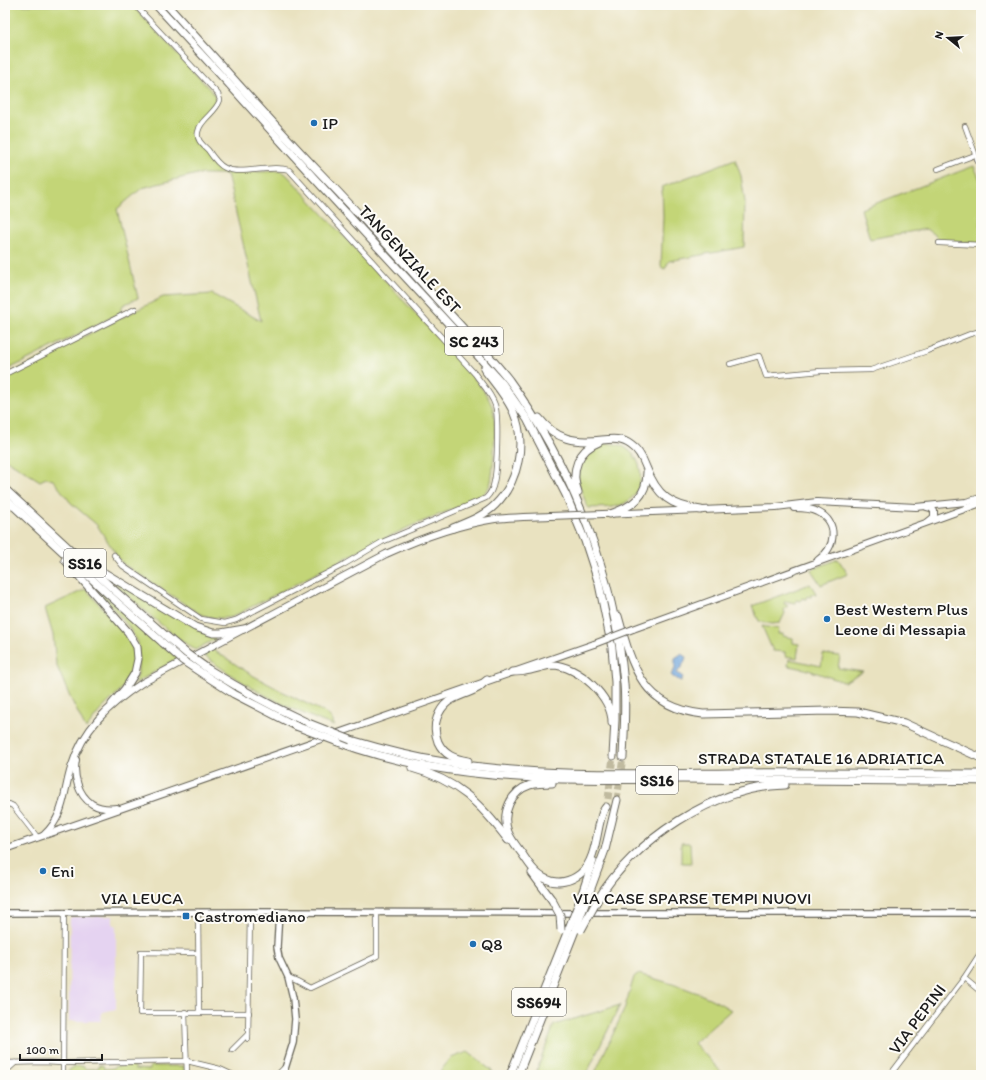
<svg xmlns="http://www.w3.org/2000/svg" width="986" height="1080" font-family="Itim,sans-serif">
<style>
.built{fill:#e5d3f1}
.green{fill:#c3d577;stroke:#70784a}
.water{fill:#6ca3da;stroke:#44607b}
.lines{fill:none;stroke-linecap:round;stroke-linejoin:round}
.trunk-tunnel{stroke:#c0ba9f;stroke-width:7;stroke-dasharray:7 3.5;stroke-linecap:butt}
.minor-casing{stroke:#646155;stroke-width:6}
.tertiary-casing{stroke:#646155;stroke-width:8}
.secondary-casing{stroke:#646155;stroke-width:8}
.trunk-casing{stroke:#646155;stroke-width:9}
.minor{stroke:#fff;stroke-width:4.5}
.tertiary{stroke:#fff;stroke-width:5.5}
.secondary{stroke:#fff;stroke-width:6}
.trunk{stroke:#fff;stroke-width:7}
.secondary-bridge-casing{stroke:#646155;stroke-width:8;stroke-linecap:butt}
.trunk-bridge-casing{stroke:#646155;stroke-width:9;stroke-linecap:butt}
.secondary-bridge{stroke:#fff;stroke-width:6}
.trunk-bridge{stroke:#fff;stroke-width:7}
.poi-dot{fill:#1f6fb2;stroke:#fdfcf7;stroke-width:1.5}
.labels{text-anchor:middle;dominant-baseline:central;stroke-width:4;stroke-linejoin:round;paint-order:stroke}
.shield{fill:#fdfcf7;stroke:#605f5e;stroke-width:1}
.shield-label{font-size:16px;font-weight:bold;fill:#1c1c1c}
.poi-label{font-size:17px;fill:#1c1c1c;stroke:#fdfcf7;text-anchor:start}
.street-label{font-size:17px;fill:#1c1c1c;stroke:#fdfcf7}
</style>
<rect width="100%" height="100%" fill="#fdfcf7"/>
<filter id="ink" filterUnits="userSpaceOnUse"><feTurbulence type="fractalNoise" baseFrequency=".025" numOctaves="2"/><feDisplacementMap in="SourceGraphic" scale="8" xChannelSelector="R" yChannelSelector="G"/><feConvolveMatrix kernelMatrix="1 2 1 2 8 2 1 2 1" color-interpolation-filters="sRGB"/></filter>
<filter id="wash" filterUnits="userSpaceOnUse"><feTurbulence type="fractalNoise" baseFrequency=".012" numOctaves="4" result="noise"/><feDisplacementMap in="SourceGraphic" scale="16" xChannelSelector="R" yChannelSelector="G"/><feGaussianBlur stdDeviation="0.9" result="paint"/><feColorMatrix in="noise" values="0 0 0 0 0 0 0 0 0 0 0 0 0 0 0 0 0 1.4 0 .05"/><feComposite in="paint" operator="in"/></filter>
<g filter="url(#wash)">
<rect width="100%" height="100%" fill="#e9e2c0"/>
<!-- built -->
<path class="built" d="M113 916V925H116V1009L102 1012 101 1021H69L70 918 72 917Z"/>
<!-- green -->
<g class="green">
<path d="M5 5H132L214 94C215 98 216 103 214 106 207 118 186 125 196 143 198 147 203 151 207 154 214 163 220 170 231 173L281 171 286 174 466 368C475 380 486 391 492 406 497 416 494 474 490 485 487 491 483 494 478 499L409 527 363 549 232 617C220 619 211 618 200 614L123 564 117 556 97 525 71 503 53 480 46 478 40 481 5 459V376L163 297 212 294 261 321 227 174H197L142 188 117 209 138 298 123 305 120 313 5 371Z"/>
<path d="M735 159 741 176 745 202 744 247 669 261 665 269 661 267 663 216 662 187Z"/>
<path d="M974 166 981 182V243L939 241 936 236 926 229 870 239 861 209Z"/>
<path d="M607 443C614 444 621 444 627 449 646 462 645 492 625 503 614 509 600 507 588 508 585 499 580 490 578 481 574 461 589 447 607 443Z"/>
<path d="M838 559 848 574 821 585 811 570Z"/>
<path d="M111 580 219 636V637L195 650C164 629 138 605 111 580Z"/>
<path d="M810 584 816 593V595L812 594 811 597 807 596 806 599 802 598 801 601 796 600V603L785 601 784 604 788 605 784 610 785 613 780 623 772 624 759 621 752 606Z"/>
<path d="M94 586 148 634 178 658 134 684 138 675V642L128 626Z"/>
<path d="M86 589 131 641C134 651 135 661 132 671 128 686 109 701 99 712 94 718 90 724 86 729L69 695 56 664 53 635 45 608Z"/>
<path d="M762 626 779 629 778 634H783V636L793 638V643L799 644 797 658 785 656V652L773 651Z"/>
<path d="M212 649 252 675 285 693 324 712C330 716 333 719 334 726 286 708 241 685 201 653Z"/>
<path d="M823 654 840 656 838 668 863 672 844 682 805 669 788 666 789 659 821 666Z"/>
<path d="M681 843H690L691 863H681Z"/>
<path d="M638 974C670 983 703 992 731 1010L694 1043 724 1075H594L624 1010 634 977 636 975Z"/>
<path d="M620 1005 586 1075H535L554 1025Z"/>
<path d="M468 1052 492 1071 490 1075H437L451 1058Z"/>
<path d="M99 1065H103L104 1069 113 1068 116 1066H135V1069L150 1070V1066H184V1075H67C69 1067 75 1066 83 1066L85 1069H97Z"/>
</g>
<!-- water -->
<path class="water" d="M681 654 686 657 684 663 677 673 683 677 681 681 673 677 671 675 675 669V658Z"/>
</g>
<g filter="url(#ink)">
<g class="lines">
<!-- trunk-tunnel -->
<g class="trunk-tunnel">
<path d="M608 799 613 756"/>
<path d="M617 800 623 757"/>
</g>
<!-- minor casing -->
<g class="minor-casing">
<g id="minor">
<path d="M965 126 981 170"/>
<path d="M938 169 975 155"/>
<path d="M939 243 981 245"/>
<path d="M730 364 759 356 766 376 821 371 871 370 927 351 970 334 981 331"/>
<path d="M5 374 135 309"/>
<path d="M114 555 123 566 201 619 225 623 236 620 343 565 382 542 486 498C491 493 493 489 494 482 497 470 499 416 495 405 491 393 482 384 475 374L289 170C271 164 241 176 225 168 218 165 212 156 208 150 203 145 196 140 198 132 200 119 216 113 220 100L218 94 135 5"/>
<path d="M5 805 9 804 13 806 38 838"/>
<path d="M198 912 199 1012"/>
<path d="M198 953 141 952 140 1013H249"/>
<path d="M288 977 297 981 310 988 377 956V912"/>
<path d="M964 978 981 992"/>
<path d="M185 1012 187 1075"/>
<path d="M248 1039 250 912"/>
<path d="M232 1050 248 1034"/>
<path d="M5 1063 44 1062 62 1063 187 1061 220 1069 233 1075"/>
<path d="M5 1072 15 1063"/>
<path d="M63 1075 64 912"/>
<path d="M277 1075 284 1068"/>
<path d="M890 1075 964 978 981 952"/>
</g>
</g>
<!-- tertiary casing -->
<g class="tertiary-casing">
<g id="tertiary">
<path d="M279 912 277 947 279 958 288 977 293 998 295 1019 293 1043 283 1075"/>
<path d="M5 913 250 912 579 913"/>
<path d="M587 913H981"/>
</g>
</g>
<!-- secondary casing -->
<g class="secondary-casing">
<g id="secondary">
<path d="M927 507 931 508 934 511V517L929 521"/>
<path d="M794 508C802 508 811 508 818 512 839 522 836 548 818 560"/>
<path d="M603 514 776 507 817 502 916 507 966 502 981 498"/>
<path d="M633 629 981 503"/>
<path d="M76 760C73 775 78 795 92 804 99 808 109 809 117 808"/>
<path d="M44 835C65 815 63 794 71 768 83 728 109 705 142 683L386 554C421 538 456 525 495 519 513 517 532 517 550 516"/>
<path d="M5 849 594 644"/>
</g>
</g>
<!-- trunk casing -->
<g class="trunk-casing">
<g id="trunk">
<path d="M156 5 227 82 314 178 470 347 502 383 527 419 566 495 585 541 599 584 612 648 615 682V720L613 756"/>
<path d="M167 5C218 61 268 119 321 174 365 220 408 267 451 315 470 336 492 358 509 380 572 467 615 576 624 684 626 708 624 733 623 757"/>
<path d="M539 418C556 440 575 443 602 440 612 439 622 438 631 445 639 450 643 459 646 467 657 496 671 506 701 510"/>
<path d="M5 489 114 590 166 636"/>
<path d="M578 492C570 471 578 450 599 442"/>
<path d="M5 498 108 594 163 643"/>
<path d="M610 514C632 507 647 497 647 472"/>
<path d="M453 528C467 522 484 516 495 505 519 481 527 442 513 411 506 396 494 382 484 369"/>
<path d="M65 560 128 632 137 647 138 659 135 673 125 689 112 704"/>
<path d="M87 560 103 572 195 627 213 633H221L244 629"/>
<path d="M618 616C632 667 643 708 703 714L828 711 858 712 904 723 981 758"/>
<path d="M208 669C240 689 273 707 308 723"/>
<path d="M512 672C516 672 521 672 525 671 534 670 542 666 552 665 577 665 613 697 612 723"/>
<path d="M203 674 234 694 296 726"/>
<path d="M351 740C381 749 412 757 444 762 538 777 634 774 730 773 813 772 897 774 981 774"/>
<path d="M338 742C447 783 567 780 682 779 760 779 838 781 916 781 938 781 959 780 981 781"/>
<path d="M468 761C455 759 444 755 438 742 435 734 434 726 437 718 445 696 460 698 478 688 481 686 484 682 487 680"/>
<path d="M412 768C457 780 481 804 508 840"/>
<path d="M552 783C544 783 537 783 530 785 511 791 501 813 508 832 511 840 518 848 523 855 529 864 536 875 546 879 558 885 571 881 580 874 593 864 596 841 599 826 601 819 601 812 606 807"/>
<path d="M532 873 552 900"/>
<path d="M587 899 605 850 617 800"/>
<path d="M580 900 593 861"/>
<path d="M597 901C632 841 716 786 785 785"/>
<path d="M510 1075 569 928"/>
<path d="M518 1075 576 928"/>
</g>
</g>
<!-- minor -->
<use href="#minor" class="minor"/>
<!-- tertiary -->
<use href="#tertiary" class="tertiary"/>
<!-- secondary -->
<use href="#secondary" class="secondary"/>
<!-- trunk -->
<use href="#trunk" class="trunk"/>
<!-- secondary-bridge casing -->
<g class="secondary-bridge-casing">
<g id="secondary-bridge">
<path d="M550 516 603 514"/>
<path d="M594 644 633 629"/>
</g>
</g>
<!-- trunk-bridge casing -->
<g class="trunk-bridge-casing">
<g id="trunk-bridge">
<path d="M166 636 187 654 208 669"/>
<path d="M163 643 182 660 203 674"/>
<path d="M308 723 351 740"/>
<path d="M296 726 338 742"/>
<path d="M552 900 560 915 561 930"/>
<path d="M569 928 580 900"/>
<path d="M576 928 587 899"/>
<path d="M581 930 597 901"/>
</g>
</g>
<!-- secondary-bridge -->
<use href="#secondary-bridge" class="secondary-bridge"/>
<!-- trunk-bridge -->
<use href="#trunk-bridge" class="trunk-bridge"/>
</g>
</g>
<!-- markers -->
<g class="poi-dot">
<circle cx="314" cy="123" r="4"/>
<circle cx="827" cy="619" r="4"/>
<circle cx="43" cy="871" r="4"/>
<rect x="182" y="912" width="8" height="8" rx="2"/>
<circle cx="473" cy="944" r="4"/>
</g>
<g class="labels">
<!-- shield labels -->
<g class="shield">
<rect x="445" y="327" width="58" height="28" rx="3"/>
<rect x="64" y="549" width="42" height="28" rx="3"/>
<rect x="636" y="766" width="42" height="28" rx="3"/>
<rect x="512" y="988" width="54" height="28" rx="3"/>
</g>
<g class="shield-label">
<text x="474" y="341">SC 243</text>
<text x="85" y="563">SS16</text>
<text x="657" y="780">SS16</text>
<text x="539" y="1002">SS694</text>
</g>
<!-- poi labels -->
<g class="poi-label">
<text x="322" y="123">IP</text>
<text x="835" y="609">Best Western Plus<tspan x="835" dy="20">Leone di Messapia</tspan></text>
<text x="51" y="871">Eni</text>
<text x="194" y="916">Castromediano</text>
<text x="481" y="944">Q8</text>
</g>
<!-- street labels -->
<g class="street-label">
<text transform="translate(410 259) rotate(47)">TANGENZIALE EST</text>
<text x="821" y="758">STRADA STATALE 16 ADRIATICA</text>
<text x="142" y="898">VIA LEUCA</text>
<text x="692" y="898">VIA CASE SPARSE TEMPI NUOVI</text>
<text transform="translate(917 1019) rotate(-53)">VIA PEPINI</text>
</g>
</g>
<!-- margin -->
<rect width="986" height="1080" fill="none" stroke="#fdfcf7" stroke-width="20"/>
<!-- north arrow -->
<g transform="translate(948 38) rotate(288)" stroke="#fdfcf7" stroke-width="3" paint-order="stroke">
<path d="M0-3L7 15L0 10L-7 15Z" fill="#1c1c1c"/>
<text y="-6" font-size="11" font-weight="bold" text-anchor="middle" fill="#1c1c1c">N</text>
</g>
<!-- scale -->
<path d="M20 1054v6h82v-6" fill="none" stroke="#1c1c1c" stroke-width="2"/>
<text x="26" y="1054" font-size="12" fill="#1c1c1c" stroke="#fdfcf7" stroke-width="3" paint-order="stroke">100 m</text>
</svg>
